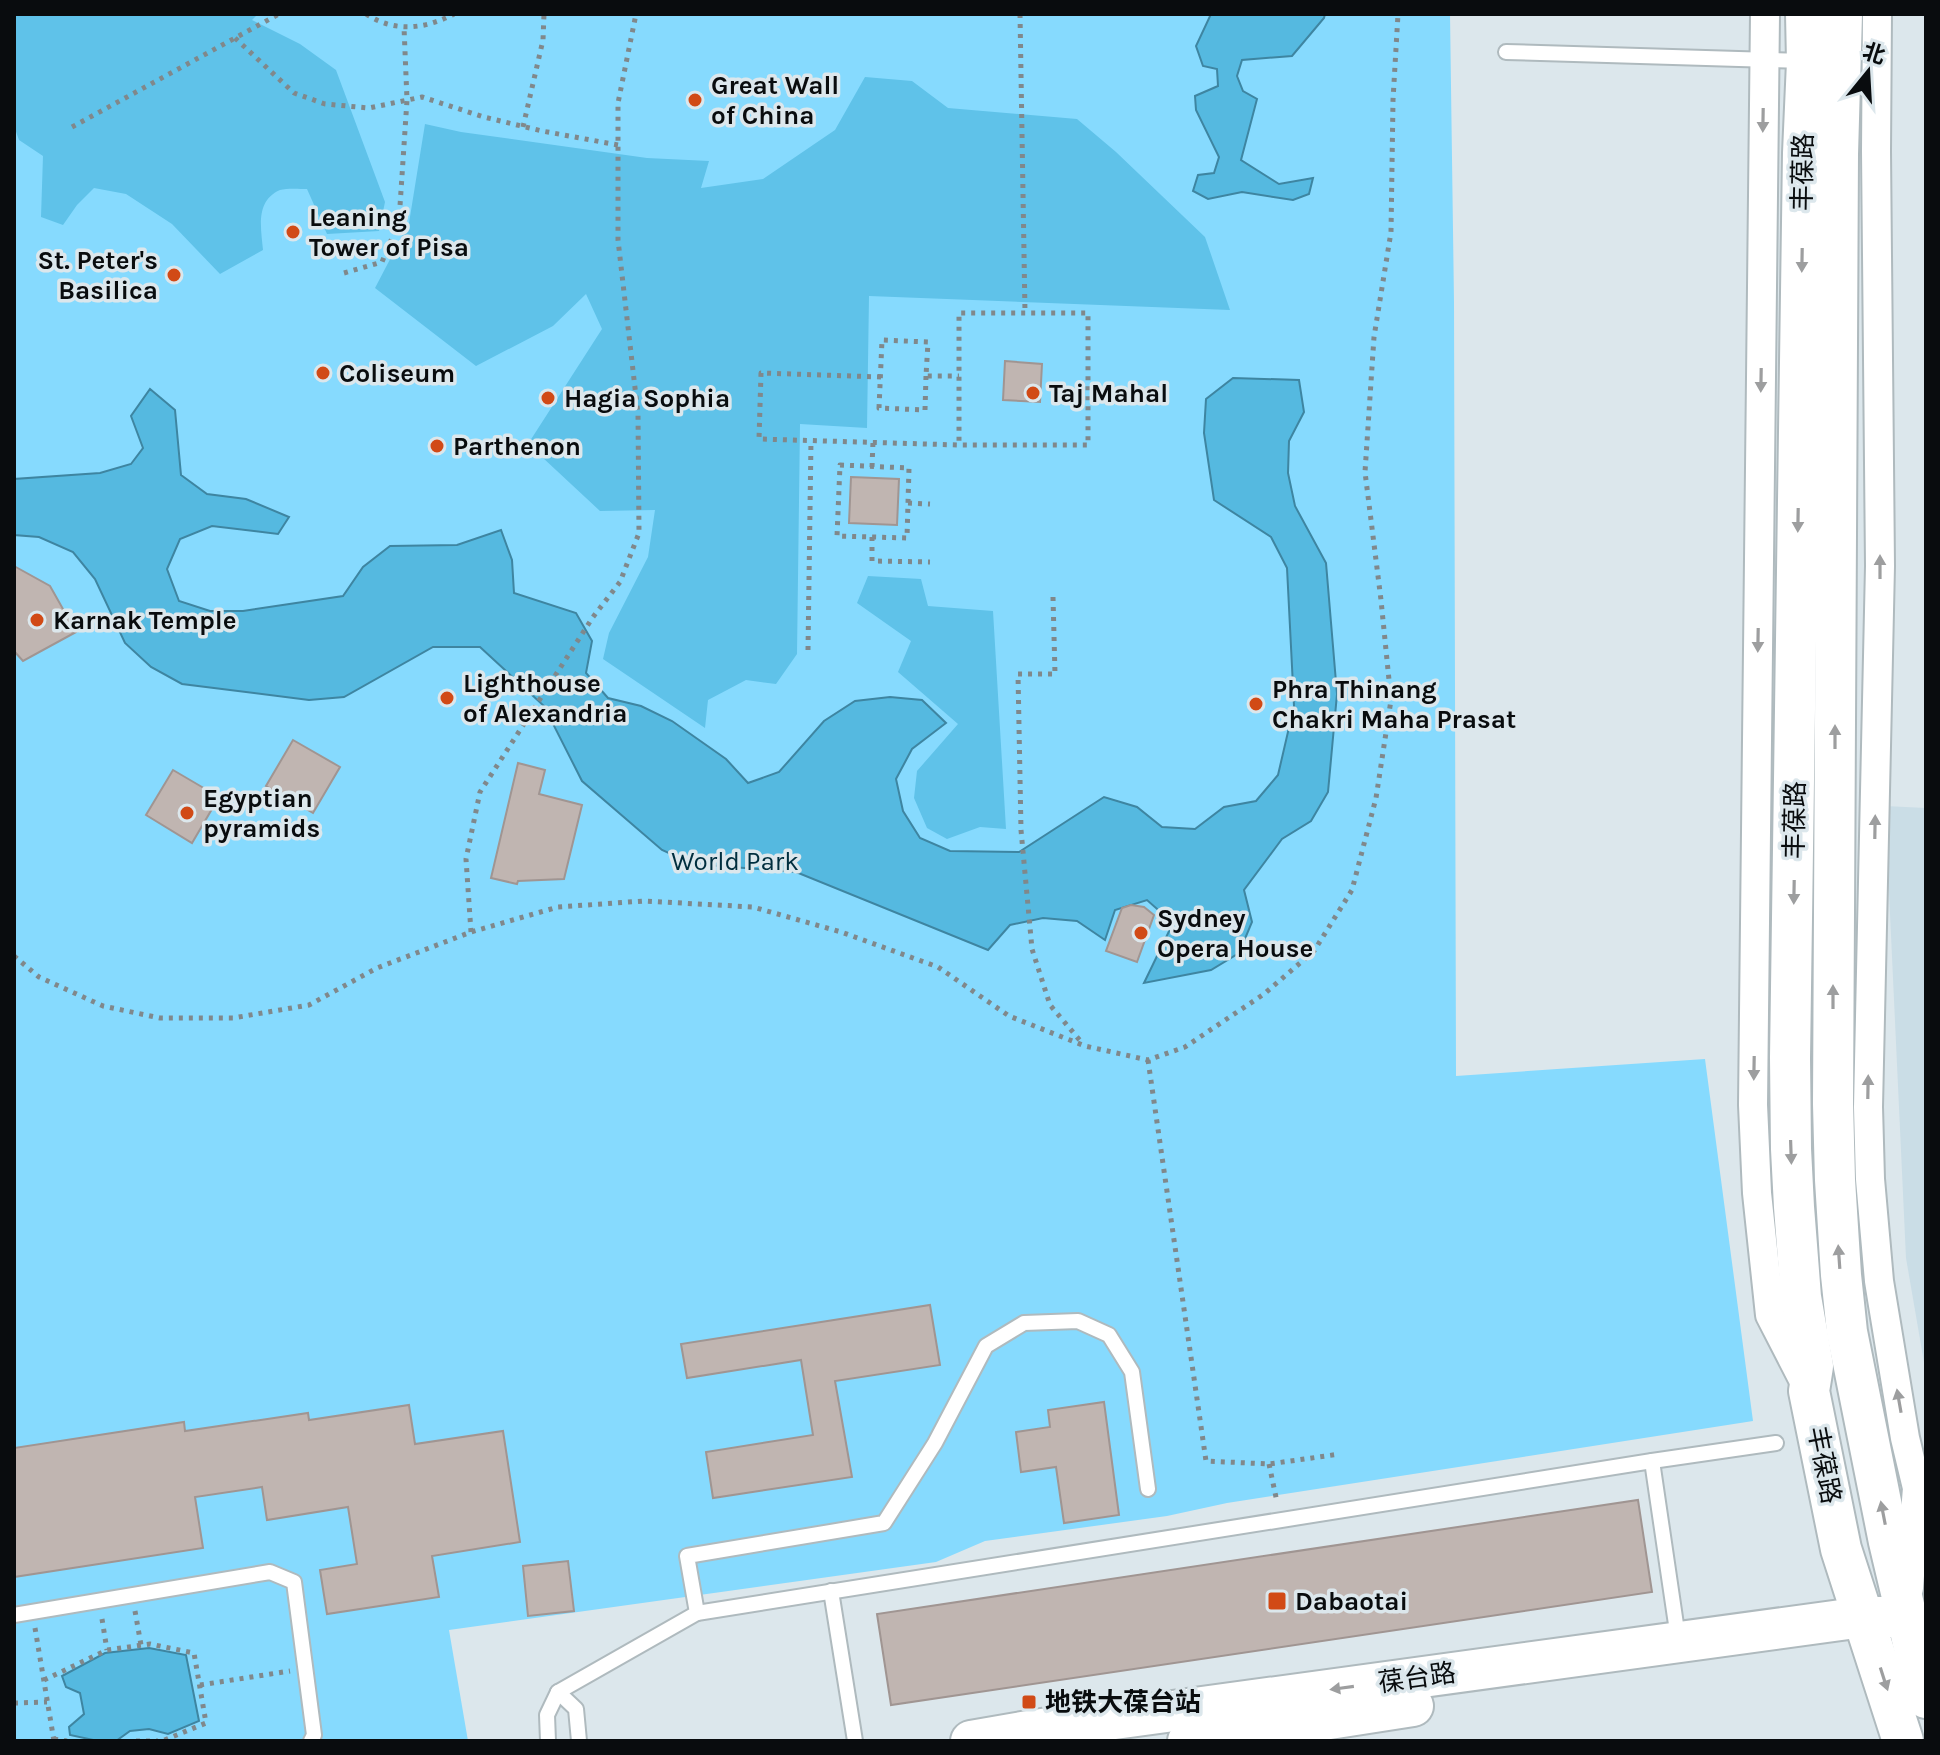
<svg xmlns="http://www.w3.org/2000/svg" width="1940" height="1755" font-family="Karla,'Noto Sans SC',sans-serif">
<style>
.built{fill:#cadde6}
.green{fill:#86dafe}
.forest{fill:#5fc2e9}
.water{fill:#55b9e0;stroke:#3e85a1;stroke-width:2}
.building{fill:#c0b5b1;stroke:#a09592;stroke-width:2}
.lines{fill:none;stroke-linecap:round;stroke-linejoin:round}
.lane-casing{stroke:#afbabe;stroke-width:18}
.street-casing{stroke:#afbabe;stroke-width:32}
.secondary-casing{stroke:#afbabe;stroke-width:44}
.path{stroke:#80888b;stroke-width:5;stroke-dasharray:4 6;stroke-linecap:butt}
.lane{stroke:#fff;stroke-width:14}
.street{stroke:#fff;stroke-width:28}
.secondary{stroke:#fff;stroke-width:40}
.oneway{fill:#9d9e9f}
.poi-dot{fill:#d14a16;stroke:#dce7ec;stroke-width:3}
.labels{text-anchor:middle;dominant-baseline:central;stroke-width:7;stroke-linejoin:round;paint-order:stroke}
.poi-label{font-size:26px;font-weight:bold;fill:#090c0e;stroke:#dce7ec;text-anchor:start}
.street-label{font-size:26px;fill:#090c0e;stroke:#dce7ec}
.park-label{font-size:26px;fill:#002e3e;stroke:#dce7ec}
</style>
<rect width="100%" height="100%" fill="#dce7ec"/>
<!-- built -->
<path class="built" d="M1885 806 1926 808V1374L1906 1258Z"/>
<!-- green -->
<path class="green" d="M14 14H1450L1454 302 1456 1076 1705 1059 1753 1421 1227 1503 1167 1516 985 1541 936 1562 449 1630 468 1741H14Z"/>
<!-- forest -->
<g class="forest">
<path d="M14 14H258L252 20 300 44 336 70 385 202 379 231 327 234 307 189C300 189 287 188 280 190 255 201 261 228 263 250L220 274 172 224 126 194 94 188 77 205 63 225 41 217 43 156 19 140 14 126Z"/>
<path d="M865 77 912 81 948 108 1077 119 1116 152 1205 237 1230 310 869 296 867 428 800 424 797 654 776 684 746 680 708 700 705 728 603 659 609 633 648 557 655 510 600 511 528 444 602 329 586 294 553 326 476 366 375 288 409 223 425 124 461 132 647 158 709 161 701 188 763 179 835 130Z"/>
<path d="M868 576 921 579 928 606 993 611 1006 829 980 827 947 839 927 828 914 798 917 771 958 724 898 672 911 641 857 603Z"/>
</g>
<!-- water -->
<g class="water">
<path d="M1211 14H1325L1324 18 1292 56 1242 60 1237 76 1243 91 1257 99 1241 160 1279 184 1313 178 1309 194 1293 200 1242 192 1208 199 1193 191 1198 175 1214 173 1219 157 1196 110 1195 96 1218 86 1217 69 1203 66 1196 46Z"/>
<path d="M1233 378 1299 380 1304 412 1289 441 1288 473 1295 506 1326 563 1337 694 1328 792 1311 821 1282 839 1244 890 1252 922 1239 953 1211 970 1144 983 1173 923 1147 900 1115 910 1105 940 1077 921 1043 918 1010 925 988 950 796 872 693 864 662 850 582 781 544 706 480 647H433L344 697 309 700 182 684 151 667 125 643 95 579 73 552 39 537 14 535V479L100 473 131 464 143 448 131 416 150 389 175 410 181 475 207 494 246 499 289 517 278 534 212 526 180 539 167 569 179 601 210 611H243L343 596 363 567 390 546 457 545 501 530 512 560 514 593 576 613 592 641 586 673 608 698 641 706 672 721 726 759 748 783 779 772 824 721 855 701 890 697 922 700 946 723 912 749 896 779 903 811 920 838 950 851 1019 852 1104 797 1137 807 1162 827 1195 829 1224 807 1256 801 1278 775 1294 706 1287 568 1271 537 1214 500 1204 433 1206 399Z"/>
<path d="M149 1648 186 1655 199 1721 168 1734 149 1729 130 1731 116 1741H98L70 1735 69 1727 84 1714 80 1693 66 1687 62 1676 105 1653Z"/>
</g>
<!-- building -->
<g class="building">
<path d="M1005 361 1042 364 1040 402 1003 400Z"/>
<path d="M851 477 899 479 897 525 849 523Z"/>
<path d="M14 566 50 586 76 632 23 661 14 651Z"/>
<path d="M293 740 340 767 313 813 266 786Z"/>
<path d="M518 763 545 770 539 794 582 805 564 879 518 881 517 884 491 878Z"/>
<path d="M173 770 219 797 192 843 146 815Z"/>
<path d="M1131 905 1144 907 1154 915 1137 962 1106 951 1122 908Z"/>
<path d="M930 1305 940 1365 835 1381 852 1477 713 1498 706 1452 813 1435 801 1360 687 1378 681 1344Z"/>
<path d="M1104 1402 1119 1515 1064 1523 1056 1467 1021 1472 1016 1432 1050 1427 1048 1410Z"/>
<path d="M409 1405 415 1444 503 1431 520 1542 432 1556 439 1597 327 1614 320 1570 357 1564 348 1507 267 1520 262 1487 195 1497 203 1548 14 1577V1448L184 1422 185 1431 308 1413 309 1420Z"/>
<path d="M1638 1500 1652 1592 891 1705 877 1614Z"/>
<path d="M568 1561 574 1611 528 1616 523 1566Z"/>
</g>
<g class="lines">
<!-- lane casing -->
<g class="lane-casing">
<g id="lane">
<path d="M1506 52 1805 61"/>
<path d="M1652 1461 1678 1638"/>
<path d="M831 1591 855 1741"/>
<path d="M697 1613 1652 1461 1776 1443"/>
<path d="M14 1615 270 1572 294 1582 314 1735 311 1741"/>
<path d="M558 1692 576 1709 579 1741"/>
<path d="M548 1741 547 1715 558 1692 697 1613 687 1556 884 1523 935 1443 986 1346 1024 1323 1078 1321 1109 1335 1132 1372 1148 1489"/>
</g>
</g>
<!-- street casing -->
<g class="street-casing">
<g id="street">
<path d="M1765 14 1753 1105 1757 1193 1770 1315 1807 1387"/>
<path d="M1877 14 1876 151 1880 566 1868 1107 1870 1179 1879 1281 1905 1438 1917 1488 1909 1588"/>
</g>
</g>
<!-- secondary casing -->
<g class="secondary-casing">
<g id="secondary">
<path d="M1806 14 1807 62 1803 153 1790 1058 1791 1149 1794 1207 1801 1297 1813 1366 1809 1391 1841 1549 1903 1741"/>
<path d="M1842 14 1838 154 1833 1104 1835 1180 1841 1275 1847 1332 1889 1542 1926 1698"/>
<path d="M971 1741 1034 1730 1863 1617H1891"/>
<path d="M1188 1741 1413 1706"/>
</g>
</g>
<!-- path -->
<g class="path">
<path d="M366 14C395 33 425 29 454 14"/>
<path d="M1020 14 1025 313"/>
<path d="M235 38 294 93 325 104 369 108 422 97 484 117 542 131 618 145"/>
<path d="M72 127 279 14"/>
<path d="M523 127 543 40 544 14"/>
<path d="M344 273 382 262 399 221 407 100 404 27"/>
<path d="M926 376 925 410 879 408 882 340 928 342 926 376H959"/>
<path d="M881 377 761 373 759 439 959 445H1088V313H959V445"/>
<path d="M840 465 909 468 907 538 837 536Z"/>
<path d="M872 467 873 442"/>
<path d="M908 503 930 504"/>
<path d="M872 537V561L930 562"/>
<path d="M1053 597 1055 674H1018L1021 830 1032 949 1050 1005 1083 1044"/>
<path d="M808 650 811 440"/>
<path d="M471 932 466 859 480 792 593 617 620 582 639 533 638 414 618 240V103L636 14"/>
<path d="M14 956 39 977 103 1006 160 1018H233L309 1005 377 968 471 932 558 907 644 901 753 907 841 932 938 967 1009 1016 1085 1046 1148 1060 1185 1047 1264 994 1314 951 1352 890 1376 798 1391 700 1381 600 1365 472 1374 337 1391 232 1393 100 1398 14"/>
<path d="M1148 1060 1206 1461 1269 1464 1340 1454"/>
<path d="M1269 1464 1277 1502"/>
<path d="M135 1611 141 1645"/>
<path d="M102 1619 107 1650"/>
<path d="M35 1628 54 1741"/>
<path d="M44 1680 107 1650 150 1644 194 1653 206 1723 162 1741"/>
<path d="M200 1685 290 1671"/>
<path d="M14 1703 47 1702"/>
<path d="M54 1739 67 1741"/>
<path d="M136 1741H158"/>
</g>
<!-- lane -->
<use href="#lane" class="lane"/>
<!-- street -->
<use href="#street" class="street"/>
<!-- secondary -->
<use href="#secondary" class="secondary"/>
</g>
<!-- one-way arrows -->
<defs><path id="oneway-solid" d="M-6-.8H1V-3.2L6.5 0L1 3.2V.8H-6Z" transform="scale(2)"/></defs>
<g class="oneway">
<use href="#oneway-solid" transform="translate(1763 120) rotate(91)"/>
<use href="#oneway-solid" transform="translate(1802 260) rotate(91)"/>
<use href="#oneway-solid" transform="translate(1761 380) rotate(91)"/>
<use href="#oneway-solid" transform="translate(1798 520) rotate(91)"/>
<use href="#oneway-solid" transform="translate(1880 567) rotate(-90)"/>
<use href="#oneway-solid" transform="translate(1758 640) rotate(91)"/>
<use href="#oneway-solid" transform="translate(1835 737) rotate(-90)"/>
<use href="#oneway-solid" transform="translate(1875 827) rotate(-89)"/>
<use href="#oneway-solid" transform="translate(1794 892) rotate(91)"/>
<use href="#oneway-solid" transform="translate(1833 997) rotate(-90)"/>
<use href="#oneway-solid" transform="translate(1754 1068) rotate(91)"/>
<use href="#oneway-solid" transform="translate(1868 1087) rotate(-89)"/>
<use href="#oneway-solid" transform="translate(1791 1152) rotate(88)"/>
<use href="#oneway-solid" transform="translate(1839 1257) rotate(-94)"/>
<use href="#oneway-solid" transform="translate(1899 1401) rotate(-100)"/>
<use href="#oneway-solid" transform="translate(1883 1513) rotate(-101)"/>
<use href="#oneway-solid" transform="translate(1884 1679) rotate(72)"/>
<use href="#oneway-solid" transform="translate(1342 1688) rotate(172)"/>
</g>
<!-- markers -->
<g class="poi-dot">
<circle cx="695" cy="100" r="8"/>
<circle cx="293" cy="232" r="8"/>
<circle cx="174" cy="275" r="8"/>
<circle cx="323" cy="373" r="8"/>
<circle cx="1033" cy="393" r="8"/>
<circle cx="548" cy="398" r="8"/>
<circle cx="437" cy="446" r="8"/>
<circle cx="37" cy="620" r="8"/>
<circle cx="447" cy="698" r="8"/>
<circle cx="1256" cy="704" r="8"/>
<circle cx="187" cy="813" r="8"/>
<circle cx="1141" cy="933" r="8"/>
<rect x="1267" y="1591" width="20" height="20" rx="4"/>
<rect x="1021" y="1694" width="16" height="16" rx="4"/>
</g>
<g class="labels">
<!-- poi labels -->
<g class="poi-label">
<text x="711" y="85">Great Wall<tspan x="711" dy="30">of China</tspan></text>
<text x="309" y="217">Leaning<tspan x="309" dy="30">Tower of Pisa</tspan></text>
<text x="158" y="260" text-anchor="end">St. Peter's<tspan x="158" dy="30">Basilica</tspan></text>
<text x="339" y="373">Coliseum</text>
<text x="1049" y="393">Taj Mahal</text>
<text x="564" y="398">Hagia Sophia</text>
<text x="453" y="446">Parthenon</text>
<text x="53" y="620">Karnak Temple</text>
<text x="463" y="683">Lighthouse<tspan x="463" dy="30">of Alexandria</tspan></text>
<text x="1272" y="689">Phra Thinang<tspan x="1272" dy="30">Chakri Maha Prasat</tspan></text>
<text x="203" y="798">Egyptian<tspan x="203" dy="30">pyramids</tspan></text>
<text x="1157" y="918">Sydney<tspan x="1157" dy="30">Opera House</tspan></text>
<text x="1295" y="1601">Dabaotai</text>
<text x="1045" y="1702">地铁大葆台站</text>
</g>
<!-- street labels -->
<g class="street-label">
<text transform="translate(1803 172) rotate(-89)">丰葆路</text>
<text transform="translate(1795 820) rotate(-89)">丰葆路</text>
<text transform="translate(1824 1465) rotate(79)">丰葆路</text>
<text transform="translate(1417 1678) rotate(-8)">葆台路</text>
</g>
<!-- park labels -->
<g class="park-label">
<text x="735" y="861">World Park</text>
</g>
</g>
<!-- border -->
<rect width="1940" height="1755" fill="none" stroke="#090c0e" stroke-width="32"/>
<!-- north arrow -->
<g transform="translate(1868 72) rotate(18)" stroke="#dce7ec" stroke-width="6" paint-order="stroke">
<path d="M0-6L14 30L0 20L-14 30Z" fill="#090c0e"/>
<text y="-12" font-size="22" font-weight="bold" text-anchor="middle" fill="#090c0e">北</text>
</g>
</svg>
